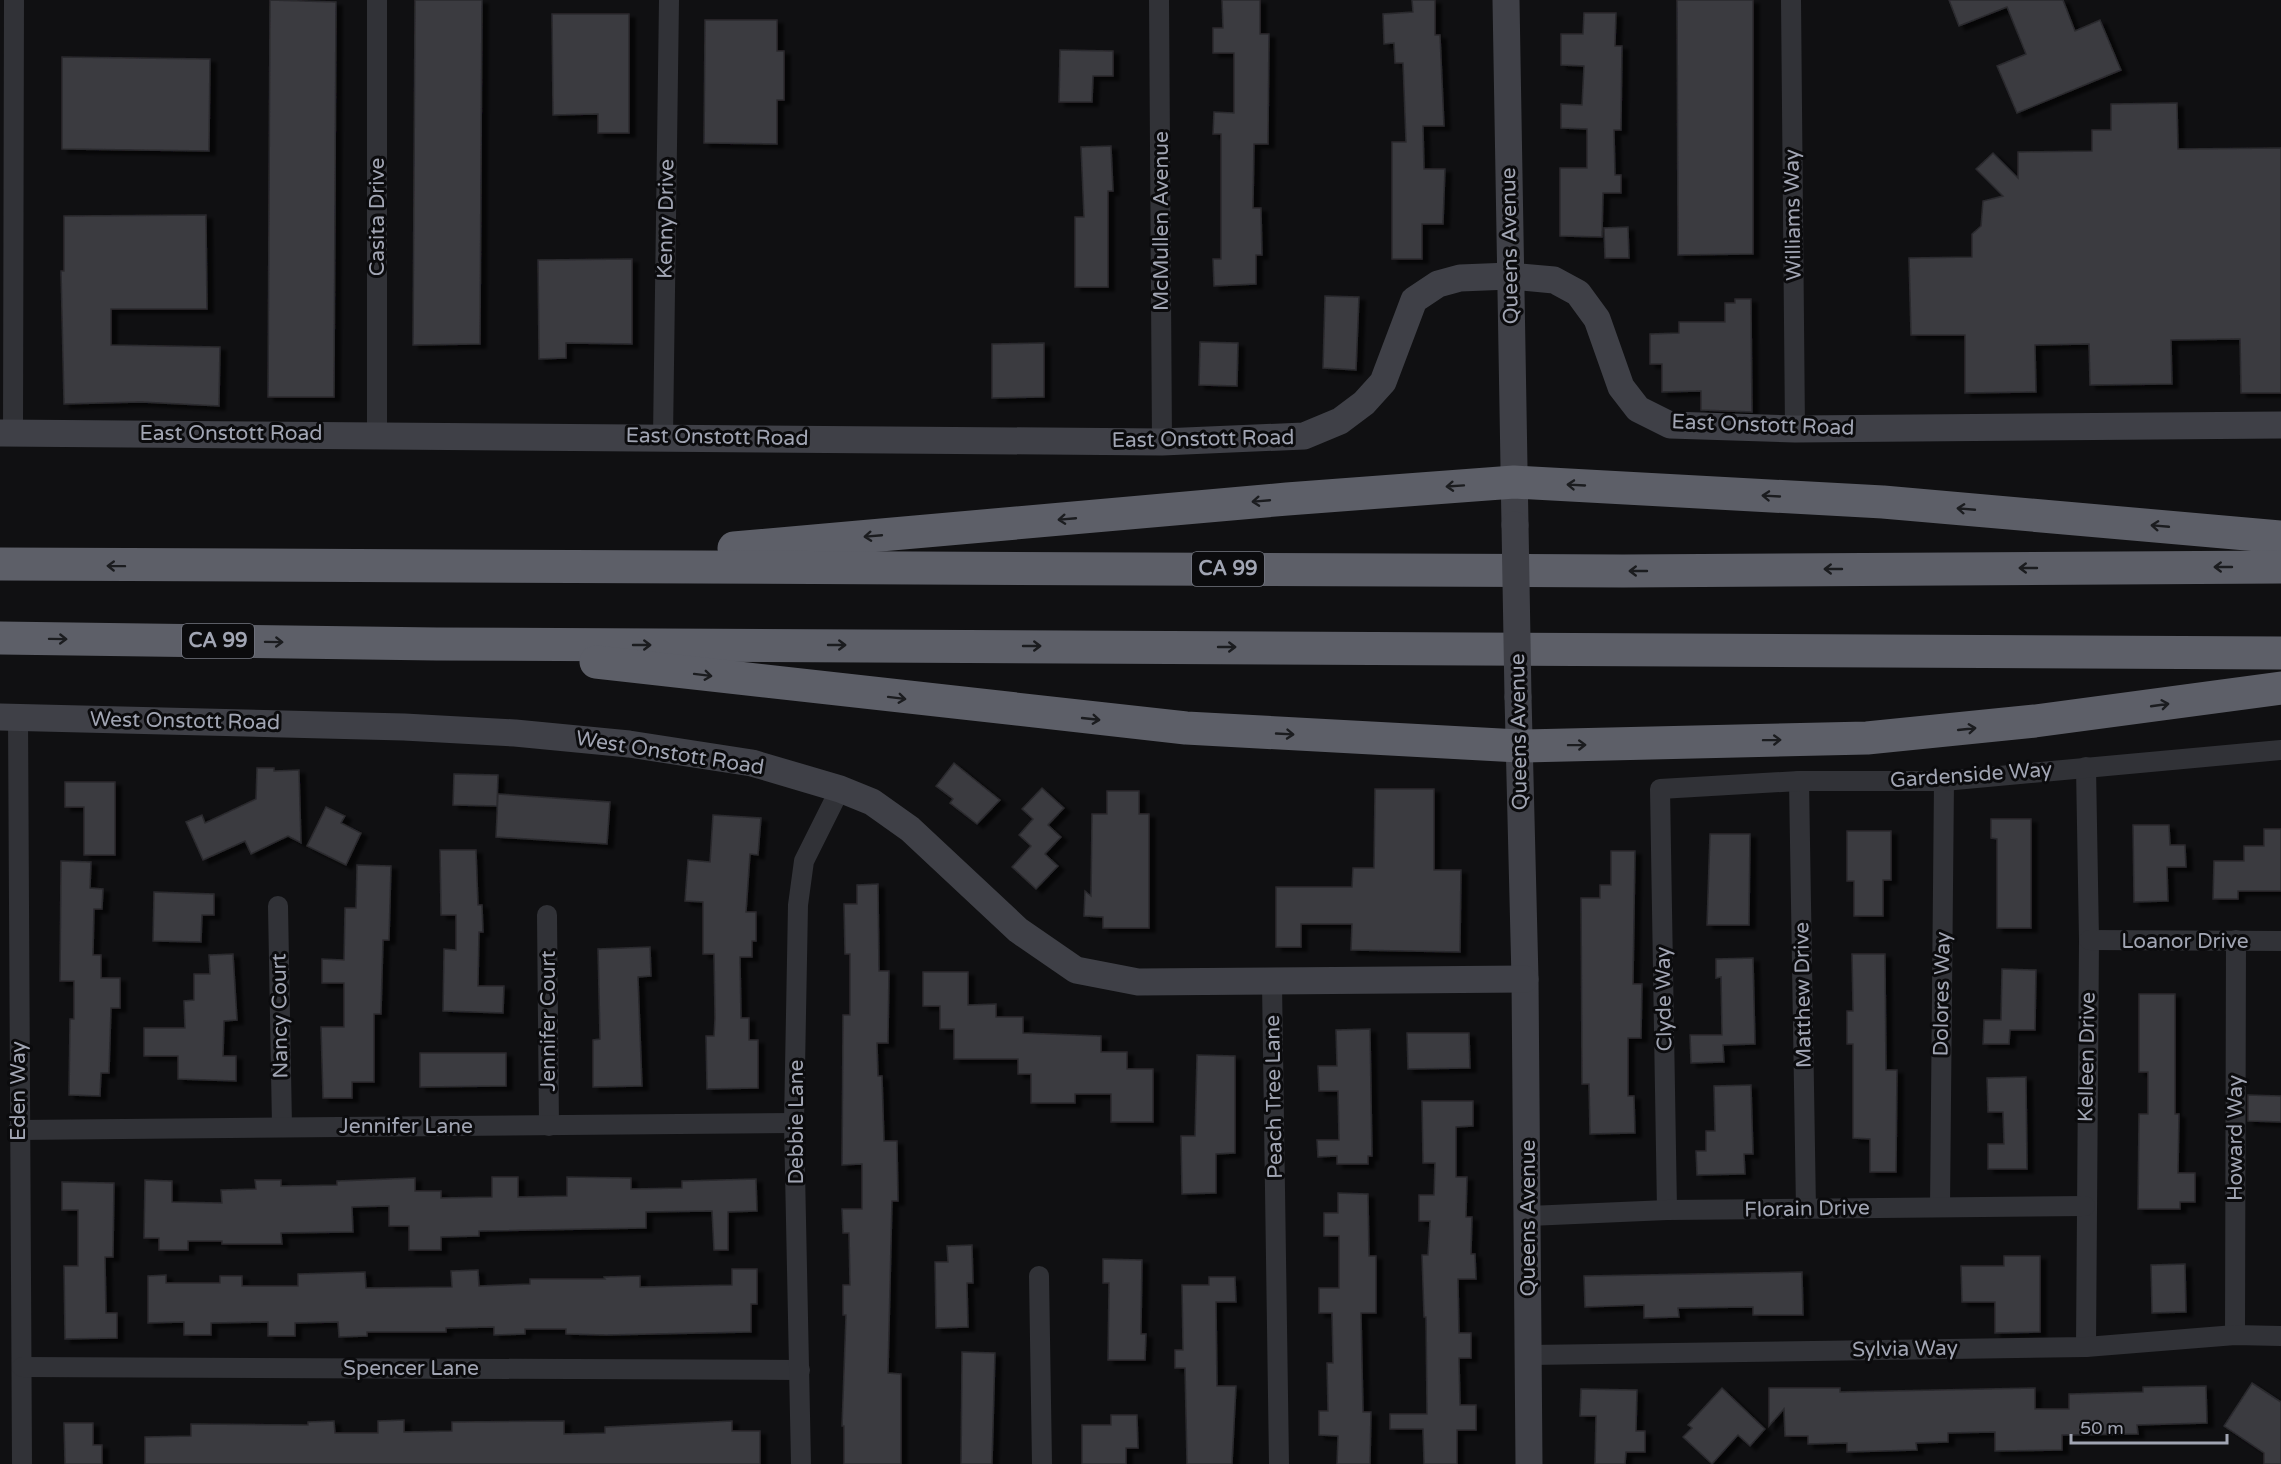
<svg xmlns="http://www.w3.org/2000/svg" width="2281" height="1464" font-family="'Varela Round',sans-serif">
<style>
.building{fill:#3a3a3f;stroke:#2b2a2e;stroke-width:1.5;filter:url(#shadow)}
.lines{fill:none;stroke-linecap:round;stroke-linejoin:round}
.street{stroke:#313237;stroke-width:20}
.secondary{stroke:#3f4047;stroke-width:27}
.highway{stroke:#5d5f68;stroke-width:33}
.secondary-bridge{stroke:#3f4047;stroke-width:27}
.oneway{stroke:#1b1c1f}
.labels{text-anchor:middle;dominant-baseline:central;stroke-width:6;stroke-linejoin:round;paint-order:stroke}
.shield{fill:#0b0b0d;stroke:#747781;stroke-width:1.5}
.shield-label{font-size:20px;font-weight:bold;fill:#a1a5b3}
.street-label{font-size:21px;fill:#a1a5b3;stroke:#0b0b0d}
</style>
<defs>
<filter id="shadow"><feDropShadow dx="6" dy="4" stdDeviation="1.5" flood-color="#0009"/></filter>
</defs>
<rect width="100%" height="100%" fill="#101012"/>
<!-- building -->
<g class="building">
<path d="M270 0 336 2 334 397H268Z"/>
<path d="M415 0H482L480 344 413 345Z"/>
<path d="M1222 0H1260V34H1269L1268 144H1254L1253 208H1261L1262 255H1256V284L1214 286 1213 259H1221V134H1213L1214 112 1234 113V53H1213V28H1223Z"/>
<path d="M1412 0H1435V35H1440L1444 126H1423L1424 169H1445L1443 224H1422V259H1392V142H1406L1403 63H1395L1394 43 1384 44 1383 14 1413 12Z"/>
<path d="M1677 0H1753V254L1678 255Z"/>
<path d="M1949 0H2063L2075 31 2100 20 2121 70 2017 113 1997 66 2026 54 2007 7 1959 26Z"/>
<path d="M1584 13H1616L1615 46H1622L1621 130H1614L1615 175H1621V193H1603L1602 237 1560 236V168H1587V129L1561 128V104L1582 105 1584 66 1561 65V34H1583Z"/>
<path d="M552 14H629V133H598V114L553 115Z"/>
<path d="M705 20H777V51H784V100H777V144L704 143Z"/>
<path d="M1060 50 1113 51V76H1093L1092 102H1059Z"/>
<path d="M62 57 210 59 209 151 62 149Z"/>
<path d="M2177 103 2178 149 2281 148V393H2241L2240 339 2171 340 2172 384 2090 385 2089 344 2035 345 2036 392 1965 393V335H1911L1909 258 1972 257V234L1981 226 1983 201 2003 196 1976 169 1993 153 2018 178V152L2092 151V130H2111V104Z"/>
<path d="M1111 146 1113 191H1108V287H1075V217H1084L1081 147Z"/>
<path d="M206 215 207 309H111V345L220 347 219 406 141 402 64 404 61 271H64V216Z"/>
<path d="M1628 227 1629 258H1605L1604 228Z"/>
<path d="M632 259V344L566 343V358L539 359 538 260Z"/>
<path d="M1325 296 1359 297 1356 370 1323 368Z"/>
<path d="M1735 299H1751L1752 412 1701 410V391L1662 392V364H1650V334L1679 333V322H1725V303H1735Z"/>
<path d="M1200 342 1238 343 1237 386 1199 385Z"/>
<path d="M1044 343V397L992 398V344Z"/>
<path d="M954 763 1000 800 977 824 950 803 953 799 936 786Z"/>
<path d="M257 768H274V771L299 770 301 843 288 836 251 854 245 841 203 860 186 822 202 815 205 823 256 799Z"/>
<path d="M454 774 498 775 497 806 453 805Z"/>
<path d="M65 782H115V855H84V807H65Z"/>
<path d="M1042 788 1064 808 1048 825 1061 837 1045 854 1058 866 1036 889 1012 867 1031 846 1019 835 1033 819 1022 809Z"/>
<path d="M1375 789H1434V870H1461L1460 952 1351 950 1352 924H1301V947H1276V887H1352L1353 868H1374Z"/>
<path d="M1107 791H1139V814H1149V928H1103V917L1084 916 1085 891 1091 896 1092 814H1107Z"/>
<path d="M498 794 610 802 607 844 496 837Z"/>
<path d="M326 807 345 816 341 823 361 833 346 865 307 846Z"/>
<path d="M713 815 761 818 758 855 750 854 746 912H756V941H752V957H740L741 1018H749V1040H758V1088L707 1089 706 1036H714L715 1018 714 954H703V902L685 901 688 860 710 862Z"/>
<path d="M1991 819H2031V928H1997V839L1991 838Z"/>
<path d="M2133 825H2169L2170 845H2185L2186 867H2167L2168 901 2134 902Z"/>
<path d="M2264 829H2281V891H2238V899H2213L2214 861H2244V846H2264Z"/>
<path d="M1847 831H1891V880H1883V916H1854V881H1847Z"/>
<path d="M1710 834H1750L1749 925H1707Z"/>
<path d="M440 850H476L478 905H482L483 932H479L478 986H504L503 1013 443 1011 444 949 456 950V915H441Z"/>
<path d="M1611 851H1635L1633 984H1642L1641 1038H1628V1096H1634L1635 1133 1590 1134 1589 1084H1582L1581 898H1600V885H1611Z"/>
<path d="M61 861 91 862 90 888 103 889 102 909H94L93 955H101V978H120V1008H111L109 1073H101L100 1096 69 1095 70 1019H74V981H60Z"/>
<path d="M357 865 391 866 389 940H383L381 1014H374V1082H352V1098H323L321 1027H344V983H322V959L344 960 345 908H356Z"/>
<path d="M878 884 879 971H889L888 1043H877L878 1076H882L884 1141H897L898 1201H892L888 1373 901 1374V1464H844V1426H842L846 1315H843V1285H850L849 1233H843L842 1209H862V1164L842 1165 843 1015H850V954H845L844 904H857V885Z"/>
<path d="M154 892 214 894V915H202L201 942 153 941Z"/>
<path d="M650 947 651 976 638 977 642 1086 593 1087V1040L600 1039 598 949Z"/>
<path d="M233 954 237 1020 224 1021 223 1056H236V1081L178 1079V1056H144V1028H185L184 1001 194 1000V974H210L209 955Z"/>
<path d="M1852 954H1885L1886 1070H1897L1896 1172H1870V1139L1853 1138V1044H1847V1011H1853Z"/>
<path d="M1753 958 1755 1044 1723 1045 1724 1062 1691 1063 1690 1035H1722L1721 977 1716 978V959Z"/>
<path d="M2002 969 2036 970 2035 1030H2010L2009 1044H1983L1984 1020H2001Z"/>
<path d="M923 972H968V1005L996 1004V1017H1023V1033L1101 1036V1052H1127V1069H1153V1122H1111V1094H1075V1103H1031V1074H1018V1059H954V1029H940V1006H923Z"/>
<path d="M2139 994H2175V1114H2179L2178 1173H2195V1202H2180V1209H2138L2139 1114H2148V1072H2139Z"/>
<path d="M1370 1029 1372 1156H1368V1164H1337V1156L1318 1157 1317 1140H1339L1338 1091H1319L1318 1066H1337L1336 1030Z"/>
<path d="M1407 1033H1469L1470 1068 1408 1069Z"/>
<path d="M420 1053H506V1086L420 1087Z"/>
<path d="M1197 1055 1235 1056V1153L1216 1154V1193L1182 1194 1181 1136H1195Z"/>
<path d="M2026 1077 2027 1169H1988V1144H2004L2003 1112H1988L1987 1078Z"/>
<path d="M1751 1085 1753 1154H1744L1745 1174 1697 1175 1696 1151H1706V1131H1715L1714 1086Z"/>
<path d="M2248 1095 2281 1096V1122L2248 1121Z"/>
<path d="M1422 1101H1473V1126L1456 1127V1177H1467L1466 1217H1472L1471 1254H1475L1476 1279H1458L1459 1333H1471V1358H1459L1460 1405H1476V1430H1457V1464H1424L1423 1429H1390V1414H1427L1426 1317H1424L1422 1255H1428L1430 1221H1419V1195H1434L1435 1163H1423Z"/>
<path d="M492 1177H518V1197L567 1196V1177L631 1178V1189L682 1188V1181L756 1179 757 1211 728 1212V1250H714L712 1211 646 1212V1228L479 1231V1236L441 1237V1250H409V1226H389V1206L352 1207 353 1232 281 1233 282 1244H222V1241H188V1250H159V1238H144L145 1180 172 1181V1202L222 1203 221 1190 256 1189 255 1180H281V1186L337 1185V1181L415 1178V1191H441V1198L492 1197Z"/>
<path d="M62 1182 114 1183 113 1257H105L106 1313H117V1338L65 1339 64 1266H78V1210H62Z"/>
<path d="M1338 1193 1368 1194 1369 1256H1376V1313H1361L1363 1412H1371L1370 1464H1337L1338 1436 1319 1435V1411H1328L1327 1363H1333L1332 1313H1319V1288H1339V1236H1324V1213H1338Z"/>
<path d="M972 1245 973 1283H967L968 1327 936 1328 935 1262H948L947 1246Z"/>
<path d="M2004 1256H2040V1332L1995 1333V1302H1962L1961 1266H2004Z"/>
<path d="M1103 1259 1142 1260 1141 1334H1146L1145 1360H1108L1109 1283H1103Z"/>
<path d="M2185 1264 2186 1312 2152 1313 2151 1265Z"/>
<path d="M732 1269H757V1304H751V1332L606 1335 566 1334V1329H525V1334L494 1335V1327L446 1328V1332H367V1336L339 1337 338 1322 295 1323V1336H268V1322L211 1323V1335H184V1322L148 1323V1276L166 1275V1283H220V1276H242V1286H298V1274L365 1272 366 1288 452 1287 451 1271 478 1270 479 1286 530 1284V1279H605L604 1277 640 1276V1287L732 1285Z"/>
<path d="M1802 1272 1803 1315H1753V1307L1678 1308 1679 1317 1644 1318V1305L1585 1307 1584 1276Z"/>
<path d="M1209 1277H1235L1236 1302H1216L1217 1386H1236L1232 1464H1187L1185 1368H1175V1350H1183L1182 1285H1209Z"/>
<path d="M962 1352 995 1353 992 1464H961Z"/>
<path d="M2252 1383 2281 1402V1464H2264V1453L2224 1426Z"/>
<path d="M2206 1386 2207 1423 2137 1425 2138 1434 2062 1435V1450L1995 1451V1432L1948 1433V1442L1916 1443 1917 1450 1847 1452V1443L1808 1444V1436H1785L1784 1409 1769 1426V1388H1840V1392L2035 1388V1409H2069V1394L2143 1392V1387Z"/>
<path d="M1722 1388 1765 1429 1750 1446 1738 1435 1712 1464 1683 1437 1692 1428 1688 1425Z"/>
<path d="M1581 1389 1637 1390 1636 1431H1645V1452H1626L1625 1464H1595L1596 1416H1580Z"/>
<path d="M1111 1415H1137L1138 1448H1126V1464H1082V1425H1111Z"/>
<path d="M404 1420V1432L452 1431V1422L564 1421V1434L605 1433V1427L732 1421V1431H760V1464H145V1437L191 1436V1424L308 1425V1422L334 1421 335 1433H378V1421Z"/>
<path d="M64 1423H93V1445H102V1464H65Z"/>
</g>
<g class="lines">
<!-- street -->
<g class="street">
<path d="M1159 0 1162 442"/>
<path d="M1791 0 1795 429"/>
<path d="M13 433 14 0"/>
<path d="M377 434V0"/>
<path d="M663 437 669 0"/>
<path d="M18 717 22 1464"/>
<path d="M2086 767 2089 940 2086 1347"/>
<path d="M1799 781 1806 1209"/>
<path d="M278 906 282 1126"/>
<path d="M547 915 549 1126"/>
<path d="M2089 940 2281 941"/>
<path d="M1272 983 1279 1464"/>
<path d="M18 1130 794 1123"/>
<path d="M1940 1207 1944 781"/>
<path d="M1667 1210 1660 789 1799 781H1944L2281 750"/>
<path d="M1529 1216 1667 1210 2085 1206"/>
<path d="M1039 1276 1042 1464"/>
<path d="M2235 1335 2236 940"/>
<path d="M1529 1355 2086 1347 2235 1335 2281 1336"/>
<path d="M22 1367 800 1370"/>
<path d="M801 1464 794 1123 798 905 804 861 840 789"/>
</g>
<!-- secondary -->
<g class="secondary">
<path d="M1506 0 1515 525"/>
<path d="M0 433 1162 442 1304 436 1340 421 1364 403 1383 382 1414 300 1438 284 1460 278 1510 276 1554 280 1578 293 1597 319 1621 387 1638 409 1670 425 1795 429 2281 425"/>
<path d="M1518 697 1525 979 1529 1464"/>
<path d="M0 717 404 727 515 733 629 744 752 763 840 789 872 802 910 829 1018 930 1076 970 1138 982 1525 979"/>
</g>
<!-- highway -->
<g class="highway">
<path d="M734 548 1287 499 1514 482 1883 502 2281 537"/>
<path d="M0 564 1623 571 2281 567"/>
<path d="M0 638 437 644 2281 653"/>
<path d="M596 662 1186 728 1519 746 1867 738 2035 721 2281 688"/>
</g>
<!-- secondary-bridge -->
<path class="secondary-bridge" d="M1515 525 1518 697"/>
</g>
<!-- one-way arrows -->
<defs><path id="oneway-shaft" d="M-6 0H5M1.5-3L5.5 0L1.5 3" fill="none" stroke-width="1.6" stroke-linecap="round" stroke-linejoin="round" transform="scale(1.5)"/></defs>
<g class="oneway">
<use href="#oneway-shaft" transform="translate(1576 485) rotate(-177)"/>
<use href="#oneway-shaft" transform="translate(1455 486) rotate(176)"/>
<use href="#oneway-shaft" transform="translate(1771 496) rotate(-177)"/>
<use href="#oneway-shaft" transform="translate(1261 501) rotate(175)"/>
<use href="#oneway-shaft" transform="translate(1966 509) rotate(-175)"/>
<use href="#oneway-shaft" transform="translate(1067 519) rotate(175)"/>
<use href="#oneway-shaft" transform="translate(2160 526) rotate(-175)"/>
<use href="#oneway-shaft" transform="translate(873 536) rotate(175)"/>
<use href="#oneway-shaft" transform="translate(116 566) rotate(-179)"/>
<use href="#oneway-shaft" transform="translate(2223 567) rotate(180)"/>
<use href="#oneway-shaft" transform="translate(2028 568) rotate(180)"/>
<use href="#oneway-shaft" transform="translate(1833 569) rotate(180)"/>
<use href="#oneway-shaft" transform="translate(1638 571) rotate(180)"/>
<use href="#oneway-shaft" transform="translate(58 639) rotate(1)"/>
<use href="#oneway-shaft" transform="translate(274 642) rotate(1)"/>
<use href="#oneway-shaft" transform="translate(642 645)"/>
<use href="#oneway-shaft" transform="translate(837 645)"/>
<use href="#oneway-shaft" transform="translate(1032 646)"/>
<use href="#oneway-shaft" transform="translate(1227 647)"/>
<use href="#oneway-shaft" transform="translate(703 675) rotate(7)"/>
<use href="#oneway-shaft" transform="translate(897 698) rotate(7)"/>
<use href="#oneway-shaft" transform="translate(2160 705) rotate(-8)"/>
<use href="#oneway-shaft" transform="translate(1091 719) rotate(6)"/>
<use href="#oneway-shaft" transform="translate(1967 729) rotate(-6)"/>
<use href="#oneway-shaft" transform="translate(1285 734) rotate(3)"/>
<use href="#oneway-shaft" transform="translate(1772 740) rotate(-1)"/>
<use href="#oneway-shaft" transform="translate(1577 745) rotate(-1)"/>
</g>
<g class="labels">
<!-- shield labels -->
<g class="shield">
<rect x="1192" y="552" width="72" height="34" rx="4.5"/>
<rect x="182" y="624" width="72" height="34" rx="4.5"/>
</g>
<g class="shield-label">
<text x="1228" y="569">CA 99</text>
<text x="218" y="641">CA 99</text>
</g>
<!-- street labels -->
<g class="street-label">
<text transform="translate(1793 215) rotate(-91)">Williams Way</text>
<text transform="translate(377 217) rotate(-90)">Casita Drive</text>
<text transform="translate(666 219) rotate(-89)">Kenny Drive</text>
<text transform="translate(1161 221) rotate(-90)">McMullen Avenue</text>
<text transform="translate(1510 246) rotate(-91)">Queens Avenue</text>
<text transform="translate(1763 425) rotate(2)">East Onstott Road</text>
<text x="231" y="433">East Onstott Road</text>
<text transform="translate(717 437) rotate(1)">East Onstott Road</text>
<text transform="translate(1203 439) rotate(-1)">East Onstott Road</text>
<text transform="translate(185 721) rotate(1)">West Onstott Road</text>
<text transform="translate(1519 732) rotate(-91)">Queens Avenue</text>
<text transform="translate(670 753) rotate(9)">West Onstott Road</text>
<text transform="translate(1971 775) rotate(-4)">Gardenside Way</text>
<text x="2185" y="941">Loanor Drive</text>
<text transform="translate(1942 994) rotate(-89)">Dolores Way</text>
<text transform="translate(1803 995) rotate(-91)">Matthew Drive</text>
<text transform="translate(1664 999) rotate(-91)">Clyde Way</text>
<text transform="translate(280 1016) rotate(-91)">Nancy Court</text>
<text transform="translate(548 1021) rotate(-90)">Jennifer Court</text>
<text transform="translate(2087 1057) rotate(-89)">Kelleen Drive</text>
<text transform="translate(18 1091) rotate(-90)">Eden Way</text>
<text transform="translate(1274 1097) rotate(-91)">Peach Tree Lane</text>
<text transform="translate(796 1122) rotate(-90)">Debbie Lane</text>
<text x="406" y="1126">Jennifer Lane</text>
<text transform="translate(2235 1138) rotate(-90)">Howard Way</text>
<text transform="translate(1807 1209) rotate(-1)">Florain Drive</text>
<text transform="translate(1528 1218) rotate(-90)">Queens Avenue</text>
<text transform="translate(1905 1349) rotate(-1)">Sylvia Way</text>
<text x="411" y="1368">Spencer Lane</text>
</g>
</g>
<!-- scale -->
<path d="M2071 1434v9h156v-9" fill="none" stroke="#a1a5b3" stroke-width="3"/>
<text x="2080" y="1434" font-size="18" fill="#a1a5b3" stroke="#0b0b0d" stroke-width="4.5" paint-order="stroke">50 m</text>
</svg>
